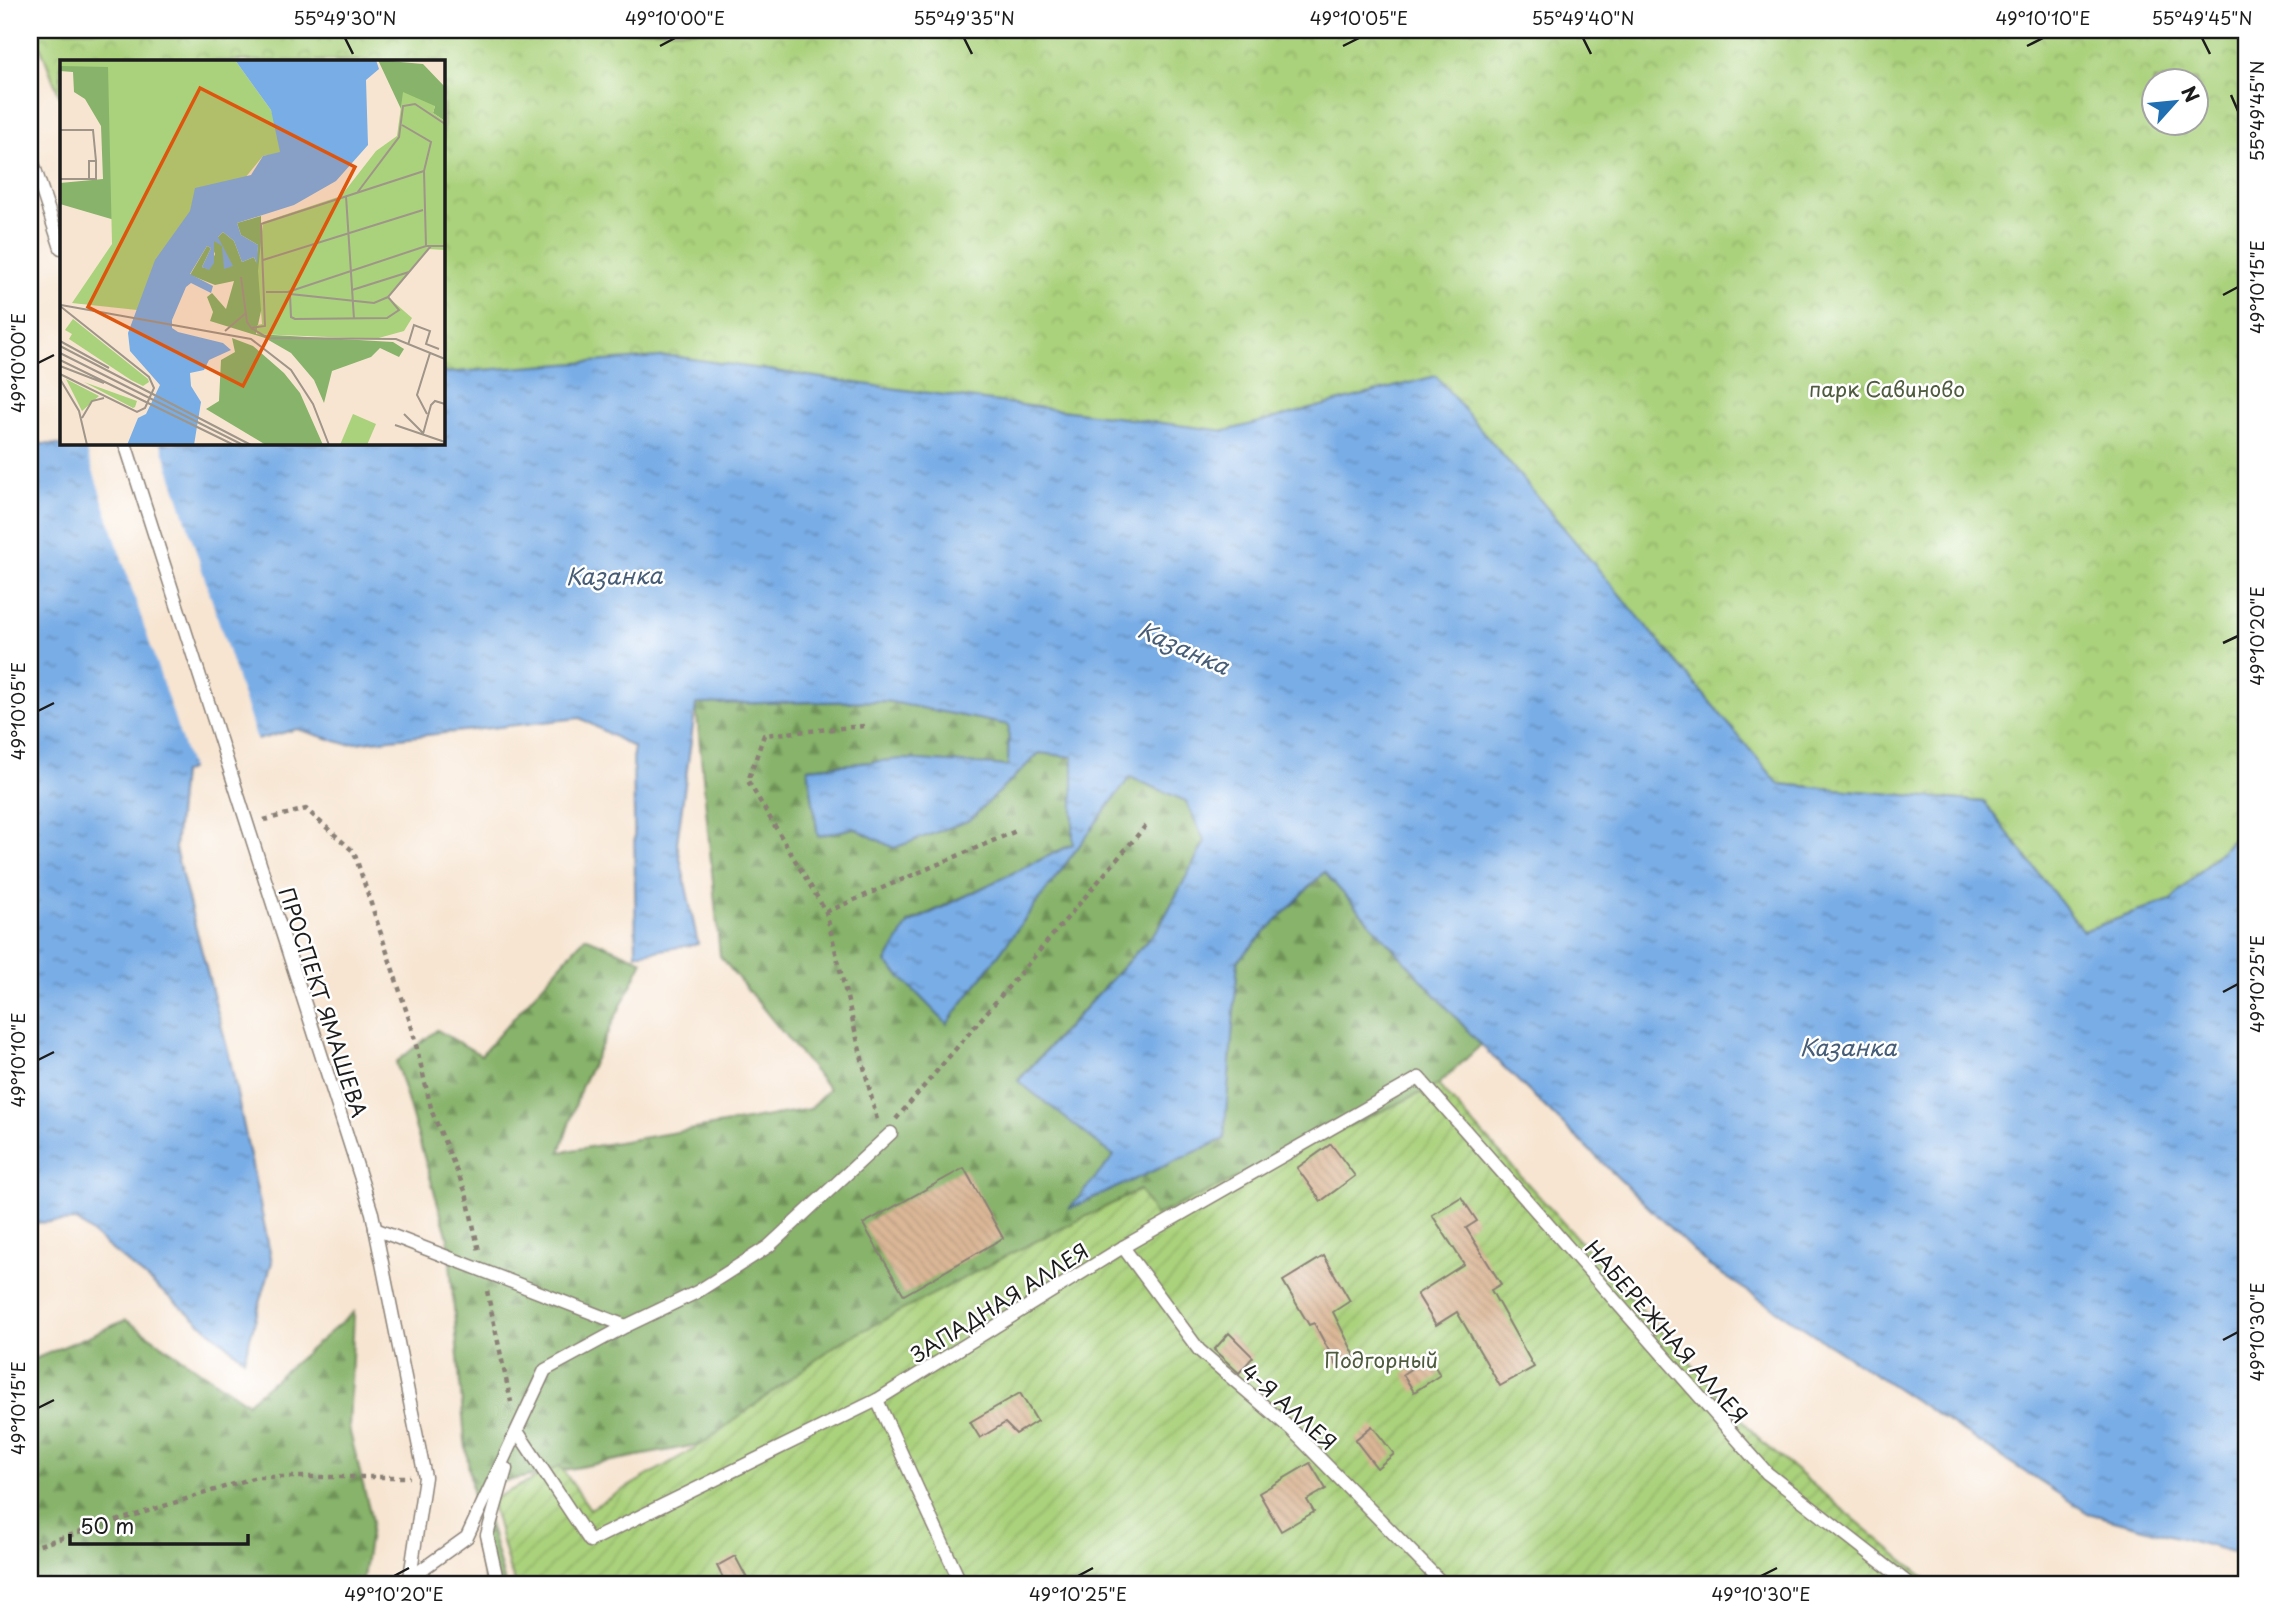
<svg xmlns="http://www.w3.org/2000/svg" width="2277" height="1614" font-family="'Playpen Sans',sans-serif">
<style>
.forest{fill:url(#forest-firs);stroke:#526844;stroke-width:2}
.park{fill:url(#park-crowns);stroke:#63764c;stroke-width:2;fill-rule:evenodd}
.garden{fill:url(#garden-furrows);stroke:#63764c;stroke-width:2}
.water{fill:url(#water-ripples);stroke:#4a6481;stroke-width:2}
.pier{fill:#f7e5d1}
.building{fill:url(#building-back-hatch)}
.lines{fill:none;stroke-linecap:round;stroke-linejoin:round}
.lane-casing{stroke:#8a8076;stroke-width:15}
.path{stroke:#8a8076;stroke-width:4.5;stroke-dasharray:5 5;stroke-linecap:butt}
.lane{stroke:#fff;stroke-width:12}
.ticks{fill:none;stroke:#1c1c1c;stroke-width:2.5}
.labels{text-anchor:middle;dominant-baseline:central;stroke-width:5;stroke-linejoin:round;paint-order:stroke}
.park-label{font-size:21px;fill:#4e5b3d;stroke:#fff}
.street-label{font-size:21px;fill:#1c1c1c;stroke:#fff}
.water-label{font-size:23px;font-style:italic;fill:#465d77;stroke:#fff}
.inset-road{fill:none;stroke:#9f9589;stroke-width:2}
.view{fill:#de560d;fill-opacity:0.15;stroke:#de560d;stroke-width:3.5}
.inset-edge{fill:none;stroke:#1c1c1c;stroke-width:3.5}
.neatline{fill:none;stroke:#1c1c1c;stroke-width:2.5}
.ticks-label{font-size:18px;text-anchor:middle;fill:#1c1c1c}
</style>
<defs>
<pattern id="forest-firs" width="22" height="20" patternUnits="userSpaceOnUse" patternTransform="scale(1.75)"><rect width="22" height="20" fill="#87b36b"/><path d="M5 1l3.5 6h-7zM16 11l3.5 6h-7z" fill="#6e9157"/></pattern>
<pattern id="park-crowns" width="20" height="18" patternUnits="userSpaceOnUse" patternTransform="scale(1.75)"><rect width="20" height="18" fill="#aad17b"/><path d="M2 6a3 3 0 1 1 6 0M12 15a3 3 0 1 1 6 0" fill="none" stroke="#92b36a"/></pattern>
<pattern id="garden-furrows" width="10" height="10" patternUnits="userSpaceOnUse" patternTransform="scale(1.75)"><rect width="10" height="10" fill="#aad17b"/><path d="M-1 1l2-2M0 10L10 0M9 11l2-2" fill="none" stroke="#92b36a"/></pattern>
<pattern id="water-ripples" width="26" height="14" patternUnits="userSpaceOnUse" patternTransform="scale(1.75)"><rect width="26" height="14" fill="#79ade6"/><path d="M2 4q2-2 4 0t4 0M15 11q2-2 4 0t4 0" fill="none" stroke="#628cba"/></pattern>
<pattern id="building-back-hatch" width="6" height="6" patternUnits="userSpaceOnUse" patternTransform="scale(1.75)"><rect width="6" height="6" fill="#dbb797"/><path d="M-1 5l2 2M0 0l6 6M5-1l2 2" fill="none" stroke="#bb9d82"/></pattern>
</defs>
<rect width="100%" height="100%" fill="#fff"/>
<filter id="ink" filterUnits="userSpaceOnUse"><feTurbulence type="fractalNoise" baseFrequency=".0143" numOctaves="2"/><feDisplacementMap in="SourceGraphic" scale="14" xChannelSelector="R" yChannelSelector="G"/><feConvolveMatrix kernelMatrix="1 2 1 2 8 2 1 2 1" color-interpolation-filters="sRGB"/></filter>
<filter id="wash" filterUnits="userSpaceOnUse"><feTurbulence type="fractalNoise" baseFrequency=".00686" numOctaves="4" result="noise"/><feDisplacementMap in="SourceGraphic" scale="28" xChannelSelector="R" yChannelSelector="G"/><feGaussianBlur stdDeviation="1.57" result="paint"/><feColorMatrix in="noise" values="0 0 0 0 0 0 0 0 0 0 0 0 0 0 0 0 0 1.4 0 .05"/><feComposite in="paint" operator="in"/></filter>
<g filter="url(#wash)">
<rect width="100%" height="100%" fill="#f7e5d1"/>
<!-- forest -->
<g class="forest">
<path d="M886 701 1009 725 1008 766 903 759 808 768 818 836 854 828 894 848 970 820 1039 753 1073 757V844L908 923 947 1024 1130 777 1186 801 1205 843 1158 929 1018 1080 1115 1156 1071 1207 1224 1139 1238 960 1324 872 1481 1045 1438 1085 1155 1216 1139 1190 839 1343 702 1444 500 1482 482 1497 505 1584H485L465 1441 448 1238 396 1062 437 1030 481 1055 585 937 643 961 582 1085 560 1152 810 1109 829 1089 720 956 696 704Z"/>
<path d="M354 1312 349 1428 372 1521 362 1584H30V1361L126 1320 247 1403Z"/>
</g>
<!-- park -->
<path class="park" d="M34 30H2247V825L2171 900 2083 931 1984 802 1779 784 443 393V61H61V100ZM2154 80H2196V122H2154Z"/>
<!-- garden -->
<path class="garden" d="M1438 1085 1763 1443 1932 1584H516L509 1568 491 1500 560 1466 590 1509 702 1444 839 1343 1012 1253 1140 1190 1155 1216Z"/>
<!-- water -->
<path class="water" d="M672 356 898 389 1225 431 1436 376 1779 784 1984 802 2083 931 2171 900 2247 825V1556L2088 1513 1709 1266 1481 1045 1324 872 1238 960 1224 1139 1069 1209 1114 1156 1018 1081 1158 929 1205 842 1186 801 1130 777 947 1024 886 962 908 924 1073 844V757L1039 753 970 820 894 848 854 828 818 836 808 768 903 759 1008 766 1009 725 886 701 696 704 677 843 698 944 636 954 633 747 580 718 346 744 297 729 249 742 182 773 175 849 229 1055 272 1262 244 1359 77 1221 30 1223V443L75 446 85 443H443V373Z"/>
<!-- pier -->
<path class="pier" d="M84 443H161L258 743 192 772Z"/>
<g id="blocks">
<!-- building -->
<g class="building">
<path d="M1331 1144 1355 1176 1321 1201 1297 1168Z"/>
<path d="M964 1168 1003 1238 904 1295 863 1224Z"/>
<path d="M1461 1197 1477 1221 1466 1228 1501 1284 1491 1290 1534 1367 1500 1386 1457 1312 1436 1325 1417 1294 1464 1264 1432 1215Z"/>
<path d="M1324 1256 1350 1301 1333 1312 1355 1356 1337 1366 1314 1323 1309 1325 1283 1281Z"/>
<path d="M1229 1333 1253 1357 1239 1373 1214 1350Z"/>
<path d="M1429 1357 1440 1375 1414 1392 1403 1374Z"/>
<path d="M1020 1393 1037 1421 1016 1434 1005 1423 980 1438 970 1422Z"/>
<path d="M1372 1426 1394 1454 1377 1468 1355 1440Z"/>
<path d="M1310 1463 1326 1489 1307 1500 1314 1512 1281 1531 1259 1493Z"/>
<path d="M735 1556 750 1584H726L717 1566Z"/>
</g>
</g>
</g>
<g filter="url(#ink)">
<use href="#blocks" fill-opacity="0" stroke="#8a8076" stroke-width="2"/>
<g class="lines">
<!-- lane casing -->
<g class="lane-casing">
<g id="lane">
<path d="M30 154 61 248"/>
<path d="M125 443 372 1213 425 1477 409 1584"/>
<path d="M375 1229 626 1326"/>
<path d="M1123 1247 1199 1350 1292 1430 1443 1584"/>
<path d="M877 1400 961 1584"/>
<path d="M517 1431 590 1541 877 1400 1123 1247 1419 1078 1767 1473 1909 1584"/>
<path d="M410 1578 467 1537 545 1370 626 1326 697 1292 769 1246 891 1133"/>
<path d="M498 1584 487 1535 506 1469"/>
</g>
</g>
<!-- path -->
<g class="path">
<path d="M864 726 764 735 748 781 826 912 878 1124"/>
<path d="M264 820 306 809 354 852 412 1028 432 1112 466 1193 479 1251"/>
<path d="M826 912 1016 831"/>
<path d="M896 1119 1148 823"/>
<path d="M487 1291 511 1402"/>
<path d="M30 1548 256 1477H410"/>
</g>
<!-- lane -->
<use href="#lane" class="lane"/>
</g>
</g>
<!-- ticks -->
<path class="ticks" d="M345 38 353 54M964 38 972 54M1583 38 1591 54M2202 38 2210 54M660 46 675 38M1343 46 1359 38M2027 46 2043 38M2231 95 2238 111M2223 295 2238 287M38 363 54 355M2223 643 2238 636M38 711 54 703M2223 992 2238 984M38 1060 54 1052M2223 1340 2238 1332M38 1408 54 1400M394 1576 409 1568M1078 1576 1093 1568M1761 1576 1777 1568"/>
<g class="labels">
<!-- park labels -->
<g class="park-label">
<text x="1887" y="388">парк Савиново</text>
<text x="1381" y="1359">Подгорный</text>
</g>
<!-- street labels -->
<g class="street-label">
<text transform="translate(324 1002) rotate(72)">ПРОСПЕКТ ЯМАШЕВА</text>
<text transform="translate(999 1302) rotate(-32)">ЗАПАДНАЯ АЛЛЕЯ</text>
<text transform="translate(1667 1331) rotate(49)">НАБЕРЕЖНАЯ АЛЛЕЯ</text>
<text transform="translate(1290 1406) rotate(42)">4-Я АЛЛЕЯ</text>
</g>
<!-- water labels -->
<g class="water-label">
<text transform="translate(614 575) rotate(-1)">Казанка</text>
<text transform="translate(1184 647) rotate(24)">Казанка</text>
<text x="1848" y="1046">Казанка</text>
</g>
</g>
<!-- overview -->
<g transform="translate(60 60)">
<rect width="385" height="385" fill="#f7e5d1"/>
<path d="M13 259 88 319 89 322 83 326 71 320 9 279 12 274 5 270ZM6 319 39 336 22 351ZM24 322 77 341 75 347 73 348Z" fill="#aad17b"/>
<path d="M0 0H78L74 9 91 70 83 90 94 100 89 105 77 102 88 118 71 137 86 150 95 179 87 188 75 248 18 243 23 238 41 241 48 232 44 201 54 184 58 161 0 144V123L43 119 41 66 25 39 14 32 13 12 0 11ZM318 0 363 4 385 27V61L373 53 375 46 341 49ZM201 156V251L196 274 333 282 344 289 339 297 320 288 311 297 272 311 264 343 254 320 231 293 205 278 150 261 153 252 147 237 152 233 166 249 174 221 155 225 130 215 147 186 151 188 142 207 149 209 155 194 151 184 163 172 174 181 182 202 194 197 196 202 198 185 181 175 177 163ZM172 278 193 286 224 313 240 333 263 385H206L146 349 159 341 161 300 175 292Z" fill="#87b36b"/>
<path d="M0 0H175L211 50 221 83 220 93 203 96 77 250 12 243 52 184 48 7 0 6Z" fill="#aad17b"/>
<path d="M343 32 375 46 373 53 385 61V190L368 189 328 237 352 258 344 271 315 279 197 274V265L202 264 198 211 203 162 281 136 316 91 337 76Z" fill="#aad17b"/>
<path d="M293 354 316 364 307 385H280Z" fill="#aad17b"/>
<path d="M175 0H316L319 9 306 20 308 85 276 121 234 145 177 163 181 175 198 185 197 204 194 197 182 202 174 181 163 172 158 177 173 206 164 209 162 186 154 181V203L149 210 142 207 151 188 147 186 130 214 153 226 151 233 131 223 126 227 112 260V268L118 272 163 283 171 290 149 300 144 310 130 313 131 326 141 342 134 385H67L78 358 86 354 100 325 70 291 68 273 95 200 130 151 135 128 191 115 203 96 220 92 211 50Z" fill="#79ade6"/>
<path class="inset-road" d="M342 65 371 82 364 111 366 186M0 70H33L36 101M0 119H36V101H29V119M297 133 339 77 343 46 355 44 385 64M286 136 294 259M203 200 363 150M181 217 187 262 192 269M292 230 349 212M206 232H228L366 186H385M230 234 231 257 235 259 327 258 339 250 328 237 371 186M230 234 314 243 328 237M1 245 191 279 231 310 253 344 269 385M0 246 89 317 94 328 85 348 77 352 0 314M191 268 205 266 201 164 364 111M191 268 208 278 336 279 385 299M165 271 186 253M0 281 49 308M348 285 354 265 370 271 366 284 379 289M0 286 191 385M0 293 183 385M0 300 174 385M0 306 44 323M0 319 19 351 27 385M344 354 363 373M367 354 357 335 370 293M22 358 32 341 44 338M335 365 385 382M363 374 371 345 375 341 385 344"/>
<path class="view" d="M140 28 295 107 183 326 28 247Z"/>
<rect width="385" height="385" class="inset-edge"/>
</g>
<!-- margin -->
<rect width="2277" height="1614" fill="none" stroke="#fff" stroke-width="77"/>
<!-- north arrow -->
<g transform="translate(2175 102) rotate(63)"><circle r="33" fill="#ffffff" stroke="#a4a4a4" stroke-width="2"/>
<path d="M0-5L12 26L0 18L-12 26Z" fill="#1f6fb2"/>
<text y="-10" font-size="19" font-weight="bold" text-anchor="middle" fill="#1c1c1c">N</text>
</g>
<!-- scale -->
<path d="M70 1534v10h178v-10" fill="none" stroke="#1c1c1c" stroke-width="3.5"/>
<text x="80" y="1534" font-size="21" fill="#1c1c1c" stroke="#ffffff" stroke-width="5" paint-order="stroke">50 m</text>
<rect x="38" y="38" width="2200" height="1538" class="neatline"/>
<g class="ticks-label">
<text x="345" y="25">55°49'30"N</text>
<text x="675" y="25">49°10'00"E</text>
<text x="964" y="25">55°49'35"N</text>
<text x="1359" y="25">49°10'05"E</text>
<text x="1583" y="25">55°49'40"N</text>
<text x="2043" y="25">49°10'10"E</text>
<text x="2202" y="25">55°49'45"N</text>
<text transform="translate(2258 111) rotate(-90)" y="6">55°49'45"N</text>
<text transform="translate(2258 287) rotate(-90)" y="6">49°10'15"E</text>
<text transform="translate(19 363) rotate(-90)" y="6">49°10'00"E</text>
<text transform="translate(2258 636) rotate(-90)" y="6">49°10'20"E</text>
<text transform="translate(19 711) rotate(-90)" y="6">49°10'05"E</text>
<text transform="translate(2258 984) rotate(-90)" y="6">49°10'25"E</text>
<text transform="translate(19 1060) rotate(-90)" y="6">49°10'10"E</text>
<text transform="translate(2258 1332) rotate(-90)" y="6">49°10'30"E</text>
<text transform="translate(19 1408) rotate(-90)" y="6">49°10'15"E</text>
<text x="394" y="1601">49°10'20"E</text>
<text x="1078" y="1601">49°10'25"E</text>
<text x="1761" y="1601">49°10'30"E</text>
</g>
</svg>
